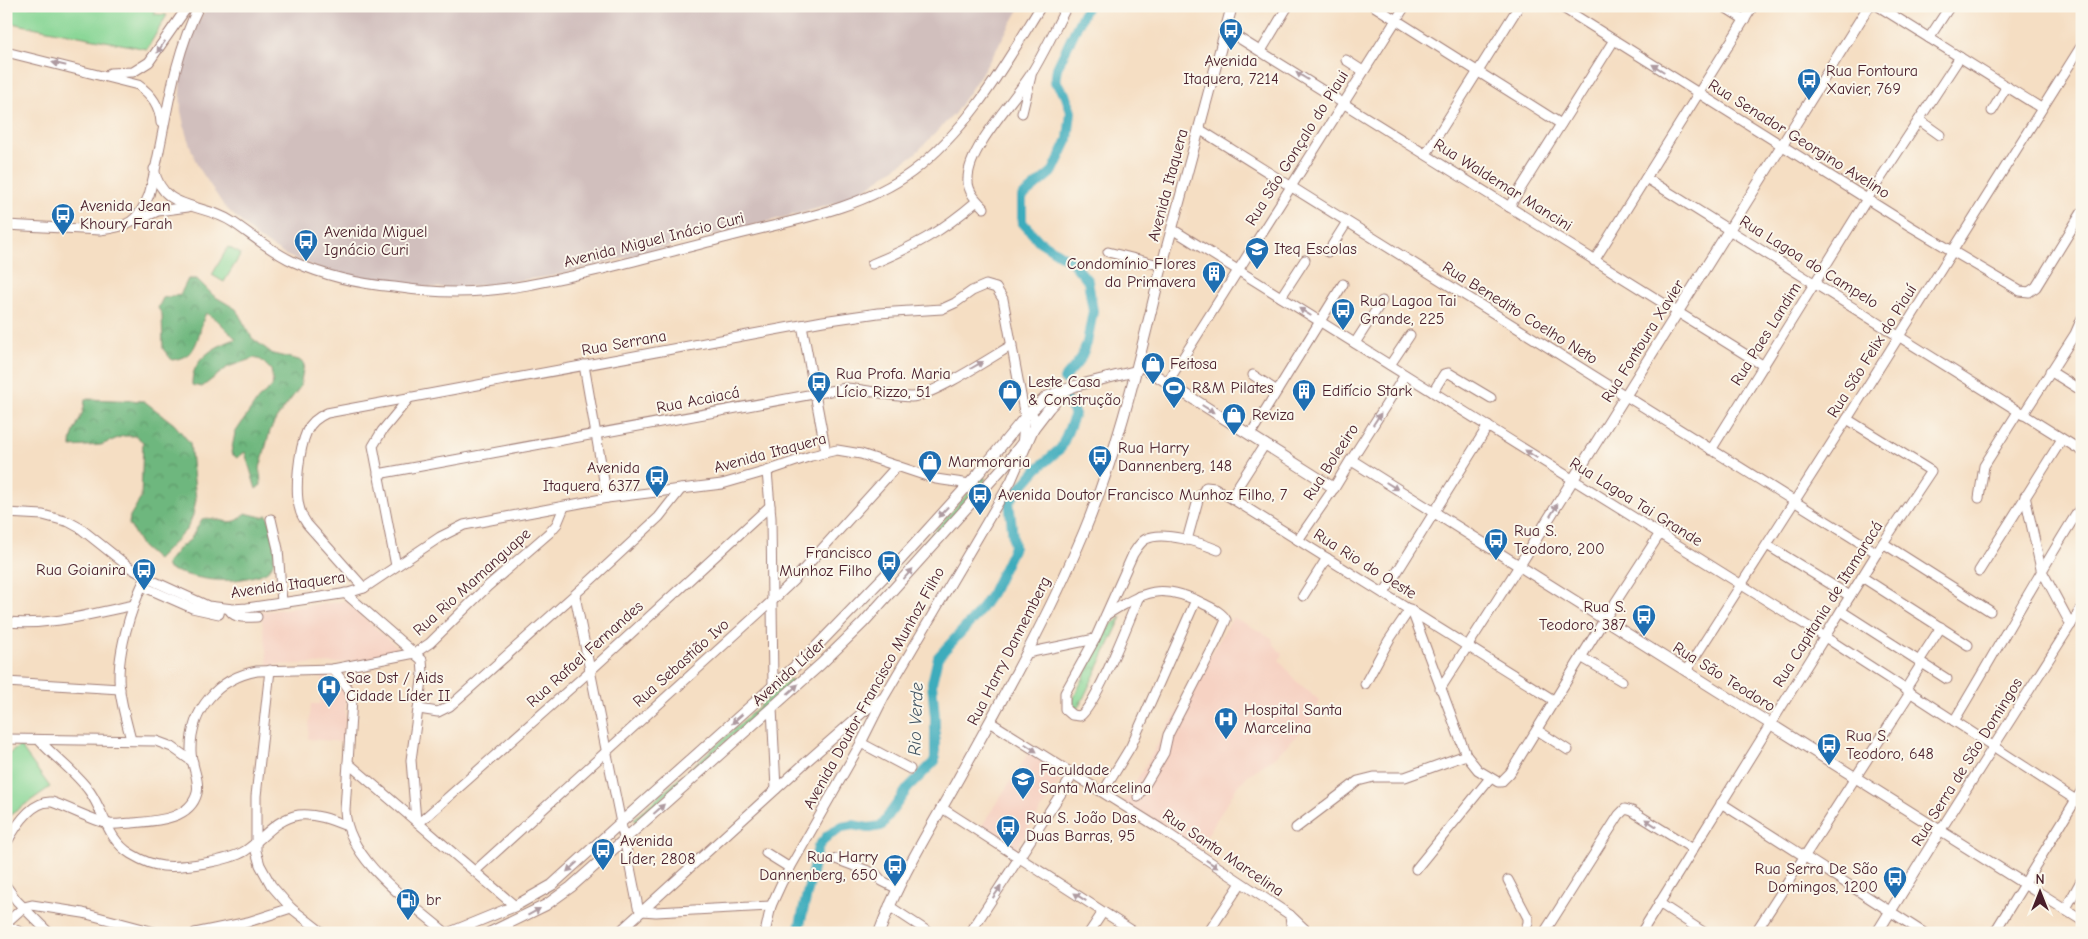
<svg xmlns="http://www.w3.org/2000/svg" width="2088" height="939" font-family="'Comic Neue',sans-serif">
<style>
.built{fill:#f6d2c3}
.railway{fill:#d1bfbd}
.grass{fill:#88d695;stroke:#697a60}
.forest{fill:url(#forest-crowns);stroke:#5c6b54}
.park{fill:url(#park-crowns);stroke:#697a60}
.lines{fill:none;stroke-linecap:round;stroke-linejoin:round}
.river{stroke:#3eacbc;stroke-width:10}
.minor-casing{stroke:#a07e77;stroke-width:11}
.major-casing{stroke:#a07e77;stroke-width:12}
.minor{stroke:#fff;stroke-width:9}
.major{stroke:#fff;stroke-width:10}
.oneway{fill:#ae9aa0}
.labels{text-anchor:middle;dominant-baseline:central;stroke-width:4;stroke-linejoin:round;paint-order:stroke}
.poi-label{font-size:16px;fill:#4a1f2b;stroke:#fbf7ec;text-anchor:start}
.street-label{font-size:16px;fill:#4a1f2b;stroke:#fbf7ec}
.water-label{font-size:18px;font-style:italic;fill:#455765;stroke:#fbf7ec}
</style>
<defs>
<pattern id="forest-crowns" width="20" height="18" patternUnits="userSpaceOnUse" patternTransform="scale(1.25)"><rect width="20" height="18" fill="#6eb77e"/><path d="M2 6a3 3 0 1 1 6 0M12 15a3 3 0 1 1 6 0" fill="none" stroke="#5c9467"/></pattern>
<pattern id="park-crowns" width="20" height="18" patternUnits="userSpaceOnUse" patternTransform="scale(1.25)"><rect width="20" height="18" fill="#88d695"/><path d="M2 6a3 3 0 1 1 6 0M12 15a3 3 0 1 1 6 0" fill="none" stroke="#77b781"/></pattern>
</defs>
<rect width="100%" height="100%" fill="#fbf7ec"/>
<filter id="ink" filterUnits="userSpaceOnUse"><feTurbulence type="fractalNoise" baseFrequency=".02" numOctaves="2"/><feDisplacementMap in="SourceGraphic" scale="10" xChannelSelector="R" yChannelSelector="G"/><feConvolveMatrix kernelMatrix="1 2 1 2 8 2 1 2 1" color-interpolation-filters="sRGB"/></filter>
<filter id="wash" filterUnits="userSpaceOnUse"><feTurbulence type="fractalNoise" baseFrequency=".0096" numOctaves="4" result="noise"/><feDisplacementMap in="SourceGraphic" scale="20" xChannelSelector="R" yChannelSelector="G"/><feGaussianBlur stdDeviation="1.12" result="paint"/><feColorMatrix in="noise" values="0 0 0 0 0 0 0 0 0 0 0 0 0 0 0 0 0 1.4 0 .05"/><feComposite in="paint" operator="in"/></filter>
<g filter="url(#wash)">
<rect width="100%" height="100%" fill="#f5dec3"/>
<!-- built -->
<g class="built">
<path d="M345 601 397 647 396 649 385 655 340 663 268 665 261 612Z"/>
<path d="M1233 617 1272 638 1273 643 1282 654 1279 660 1295 680 1320 701 1311 721 1274 758 1248 775 1238 785 1198 850 1123 803Z"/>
<path d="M323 674 333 677 343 691 346 700 344 742 308 739 311 704H320Z"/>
<path d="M1029 752 1064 774 1016 849 981 827Z"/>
</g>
<!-- railway -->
<path class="railway" d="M208 6H1021L987 65 955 113 915 154 850 199 805 212 553 276 458 288 408 287 362 280 315 267 285 255 257 237 224 206 197 165 186 134 181 111 180 83 184 53 190 35Z"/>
<!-- grass -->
<g class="grass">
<path d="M6 6H154V14L167 15 147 49 6 22Z"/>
<path d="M228 247 241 254 224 282 212 275Z"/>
<path d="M983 477 986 479 926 545 924 542Z"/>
<path d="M790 679 793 681 636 822 634 819Z"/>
<path d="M20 746 50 787 6 818V756Z"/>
</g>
<!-- forest -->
<g class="forest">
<path d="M188 279H197L214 296 236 309 252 338 273 354 299 360 304 364 300 387 276 419 270 431 260 468 261 485 256 489 245 452 237 458 231 453 235 433 258 399 272 387 273 380 271 370 261 360 254 358 228 367 202 387 192 385C191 359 215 346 236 339L218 321 206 313C196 333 202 356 172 360L163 349 162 314 158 308 163 298 180 295Z"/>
<path d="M85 399 144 401 174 424 190 443 196 499 193 515 187 529 157 560 142 547 129 524 130 516 141 498 143 442 136 436H123L101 445 71 447C70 430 85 417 85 399Z"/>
<path d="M245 513 262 517 267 515C273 529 280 553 271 567 267 573 261 574 255 576 225 585 197 579 168 569L166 564 180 547 190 540 202 519C217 515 233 531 245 513Z"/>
</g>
<!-- park -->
<path class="park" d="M1122 617 1080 705 1078 708 1075 707 1072 701 1107 630 1113 623Z"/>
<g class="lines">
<!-- river -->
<g class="river">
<path d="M1064 379 1080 360 1087 343 1093 311 1088 281 1072 262 1039 241 1022 222V197L1053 171 1068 139 1071 112 1065 94 1055 82 1057 68 1087 6"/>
<path d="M798 933 818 847 828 835 842 827 853 825 868 828 881 826 908 788 935 761V717L932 683 938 657 976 616 992 593 1014 547 1009 501 1037 469 1061 448 1075 414 1065 399"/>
</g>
</g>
</g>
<g filter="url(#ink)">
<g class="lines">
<!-- minor casing -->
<g class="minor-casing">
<g id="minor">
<path d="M1374 6 1561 124"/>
<path d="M1560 6 1910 226 2020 291 2029 292 2036 287 2082 212"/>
<path d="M1723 6 1745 20"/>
<path d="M1878 6 2041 108"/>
<path d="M1226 30 1764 366"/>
<path d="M1929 38 1950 6"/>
<path d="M1261 51 1288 6"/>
<path d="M6 52 138 85C152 95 160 106 161 123"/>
<path d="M1346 60 1363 71"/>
<path d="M110 73 133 72 149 62 188 6"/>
<path d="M1992 111 2007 86"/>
<path d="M1022 113 1031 76"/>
<path d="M1919 120 1940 135"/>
<path d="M1199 129 1877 553"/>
<path d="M1426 154 1519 6"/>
<path d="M154 169C163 213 202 201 234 223 253 236 272 252 294 262 325 276 360 284 394 287 414 290 435 292 456 292 505 292 555 280 603 269 645 258 687 248 728 237 789 221 860 210 912 172 969 129 1004 66 1041 6"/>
<path d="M1646 178 2082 451"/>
<path d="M1509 207 1614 40"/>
<path d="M984 208C976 200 967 191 968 179 968 148 1014 101 1031 74 1044 53 1055 29 1067 6"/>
<path d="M136 221 158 211 188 207"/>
<path d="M6 225 100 230C128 227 138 222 149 195 166 132 169 66 199 6"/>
<path d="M1172 229 1825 637 2082 804"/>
<path d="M1108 252 1163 266"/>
<path d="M1328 252 1347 222"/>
<path d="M1594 261 1753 6"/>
<path d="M872 264C915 246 941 232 977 201"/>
<path d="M1281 297 1305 260"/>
<path d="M802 325 826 452"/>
<path d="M1355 343 1382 301"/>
<path d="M584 365 607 498"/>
<path d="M1390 365 1410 335"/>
<path d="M2050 371 2082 391"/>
<path d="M1253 375 1277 391"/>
<path d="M1167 383 1405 6"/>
<path d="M1433 392 1444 374 1449 373 1491 398"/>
<path d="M2023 415 2075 334 2082 318"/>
<path d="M1250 435 1343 284"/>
<path d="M1711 450 1867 199 1960 57"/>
<path d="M1351 460 1405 375"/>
<path d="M767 471 771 518 773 686"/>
<path d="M378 474 846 388C868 389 889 397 911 397 931 397 992 357 1012 345"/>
<path d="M2025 496 2041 569 2071 625"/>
<path d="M1231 497 1265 444"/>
<path d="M1979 498 1984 466 2018 412"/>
<path d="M6 513 43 515 69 522 80 528 129 567 151 580 208 606 233 609 247 608 348 593 364 588 440 537 464 525 607 498 722 484 767 471 811 456 837 450 861 454 936 479 970 484"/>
<path d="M271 519 278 549 282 602"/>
<path d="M1187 540 1198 500 1206 487 1215 488 1555 701"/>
<path d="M1298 540 1334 488"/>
<path d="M1883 543 1990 611"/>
<path d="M1767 545 1850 596"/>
<path d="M396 566 373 446 382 431 410 397"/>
<path d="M1979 571 2062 439"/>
<path d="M1862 577 1968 645"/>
<path d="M142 586 192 608 219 614 220 608"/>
<path d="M364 588 307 524C304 519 301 515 300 510 294 491 299 449 307 431 311 422 318 417 327 413L823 321 878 313 942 309 955 303 972 291 986 285 996 288 1003 299 1025 417 1020 463"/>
<path d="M345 593 422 660 423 673 411 760 416 821"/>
<path d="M1384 593 1488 426"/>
<path d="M575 596 638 907 642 911 656 912 771 906"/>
<path d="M1139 596C1130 619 1096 705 1080 716L1072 715 1065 709V693L1095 639 1133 554C1137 548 1140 542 1146 539 1163 530 1201 543 1218 550"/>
<path d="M1303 596 1327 558"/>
<path d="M229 609C234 620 247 617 257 617"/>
<path d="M1412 611 1466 755 1478 770 1498 782H1501L1510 773 1604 620 1659 535"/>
<path d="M1841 611 1947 679"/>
<path d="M1106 615C1145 591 1161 582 1204 604 1212 608 1222 612 1226 620L1216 642 1168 735 1164 753 1138 797"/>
<path d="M6 622C51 626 91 614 134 605"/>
<path d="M1027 653 1095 639"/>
<path d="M1581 657 1622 681"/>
<path d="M1919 661 1941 627"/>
<path d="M333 669 349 690 352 699 345 810C347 860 410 902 446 933"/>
<path d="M270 670 256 796V851L260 865 271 885 291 908 323 933"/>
<path d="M1686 671 1847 419 2082 45"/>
<path d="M6 682 120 689"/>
<path d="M1365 684 1389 640 1410 609"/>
<path d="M1440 689 1519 566"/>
<path d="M1905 690 1922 663"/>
<path d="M772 708 776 789"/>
<path d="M419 709 438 712 450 706 591 580 659 517 681 489"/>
<path d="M1954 721C1997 650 2037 576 2082 505"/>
<path d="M990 722 1161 829 1290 915 1309 933"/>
<path d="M1537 730 1568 750"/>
<path d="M6 739 156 741 172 747 193 762"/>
<path d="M39 740C55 758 76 772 90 792 105 814 107 839 131 854 141 860 152 865 163 866 183 868 228 861 245 851 263 839 275 819 299 815 315 813 332 820 347 826"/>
<path d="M131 740C127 724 122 707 120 691 115 657 131 607 146 577"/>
<path d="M861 743 910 769"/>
<path d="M348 763 515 906"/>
<path d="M1103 792 1131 746 1196 600"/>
<path d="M1721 803 1924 933"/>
<path d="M942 808 1136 933"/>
<path d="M419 823 590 671 770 506"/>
<path d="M1296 828 1358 781 1374 777H1405L1466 755"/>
<path d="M1940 831 2082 607"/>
<path d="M6 844C15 827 32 800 52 802 70 808 91 820 110 824 116 825 125 823 132 823 155 821 190 820 197 793 200 779 191 765 191 751 190 710 218 678 257 671L333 669 415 653 430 643 488 586 550 532 557 524 564 507"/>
<path d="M766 853 790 868"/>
<path d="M836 859 876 874 882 881 898 889"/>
<path d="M1416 869 1490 778"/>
<path d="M475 871 772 601 793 581 897 466"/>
<path d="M1508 880 1528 918V923L1524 933"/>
<path d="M6 886 17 901 49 933"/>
<path d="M1659 903 1705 933"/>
<path d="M889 906 930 933"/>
<path d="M2065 910 2082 879"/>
<path d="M1290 915 1292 933"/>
<path d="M6 923 24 907 32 905 83 913 158 933"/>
<path d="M6 926 23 933"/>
<path d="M195 933 248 922 291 908"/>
<path d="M618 933 806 762 862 713 881 699"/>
<path d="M765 933 771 906 782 882 861 743 884 697 1011 481 1034 428V417L1030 412"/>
<path d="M970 933 1073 775"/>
<path d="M1089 933 1103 912"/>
<path d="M1208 933 1241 883"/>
<path d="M1495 933H1511"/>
<path d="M1544 933 1619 815 1625 809 1632 811 1693 849"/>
<path d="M1641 933 1883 543 1931 471 1847 419"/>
<path d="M1755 933 1910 693"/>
<path d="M1994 933 2082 790"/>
</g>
</g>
<!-- major casing -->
<g class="major-casing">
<g id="major">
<path d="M1138 364 1334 488 1351 460 2082 920"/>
<path d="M1519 566 1869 6"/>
<path d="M449 933 515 906 552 885 628 816 811 652 902 558 979 473 1025 417 1046 397 1075 386 1136 371"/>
<path d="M489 933 546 905 571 887 821 664 863 623 1006 464 1049 408 1066 390"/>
<path d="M879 933C898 880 929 831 957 781 1002 700 1048 618 1084 532 1121 443 1141 350 1164 258 1186 174 1210 90 1232 6"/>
<path d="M1877 933 1940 831"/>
</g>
</g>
<!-- minor -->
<use href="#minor" class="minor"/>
<!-- major -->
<use href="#major" class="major"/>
</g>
<!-- one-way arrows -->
<defs><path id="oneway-solid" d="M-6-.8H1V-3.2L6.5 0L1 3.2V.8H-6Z" transform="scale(1.25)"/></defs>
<g class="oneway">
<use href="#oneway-solid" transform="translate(161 47) rotate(124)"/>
<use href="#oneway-solid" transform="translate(59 64) rotate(-167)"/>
<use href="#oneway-solid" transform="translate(1658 68) rotate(-148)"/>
<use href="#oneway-solid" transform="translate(1302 76) rotate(-148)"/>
<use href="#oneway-solid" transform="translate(1305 312) rotate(-148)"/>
<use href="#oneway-solid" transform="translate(977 365) rotate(-30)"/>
<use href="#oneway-solid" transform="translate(1208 409) rotate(32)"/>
<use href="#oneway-solid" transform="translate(1377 419) rotate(-57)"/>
<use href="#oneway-solid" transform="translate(1531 454) rotate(-147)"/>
<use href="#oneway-solid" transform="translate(1392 486) rotate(32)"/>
<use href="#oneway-solid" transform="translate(1554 510) rotate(-58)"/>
<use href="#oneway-solid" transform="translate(943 512) rotate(133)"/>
<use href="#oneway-solid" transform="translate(908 574) rotate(-48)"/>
<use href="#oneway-solid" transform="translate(793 689) rotate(-42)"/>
<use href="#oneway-solid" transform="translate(737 719) rotate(138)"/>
<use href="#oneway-solid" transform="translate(1031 748) rotate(33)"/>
<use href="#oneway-solid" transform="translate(659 809) rotate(-42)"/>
<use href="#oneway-solid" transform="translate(1651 823) rotate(-147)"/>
<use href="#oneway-solid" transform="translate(1212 864) rotate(34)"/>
<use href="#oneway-solid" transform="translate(572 867) rotate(138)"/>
<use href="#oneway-solid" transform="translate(997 892) rotate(-55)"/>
<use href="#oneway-solid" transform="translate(1080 897) rotate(-147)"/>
<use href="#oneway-solid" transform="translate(534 912) rotate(-29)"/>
</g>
</g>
<!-- icons -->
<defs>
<g id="bus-pin" transform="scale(1.25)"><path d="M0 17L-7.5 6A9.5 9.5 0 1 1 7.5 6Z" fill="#1f6fb2" stroke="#fbf7ec"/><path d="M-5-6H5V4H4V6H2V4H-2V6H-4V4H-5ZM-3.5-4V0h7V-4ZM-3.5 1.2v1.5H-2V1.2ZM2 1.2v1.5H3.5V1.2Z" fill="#fff"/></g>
<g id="school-pin" transform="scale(1.25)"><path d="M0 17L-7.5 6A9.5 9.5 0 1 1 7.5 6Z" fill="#1f6fb2" stroke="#fbf7ec"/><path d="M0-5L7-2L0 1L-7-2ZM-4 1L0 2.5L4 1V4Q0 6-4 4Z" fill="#fff"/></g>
<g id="building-pin" transform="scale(1.25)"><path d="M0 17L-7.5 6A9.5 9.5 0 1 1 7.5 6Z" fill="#1f6fb2" stroke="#fbf7ec"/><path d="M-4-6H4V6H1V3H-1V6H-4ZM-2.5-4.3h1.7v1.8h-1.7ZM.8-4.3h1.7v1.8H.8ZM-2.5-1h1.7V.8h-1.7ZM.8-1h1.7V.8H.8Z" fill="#fff"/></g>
<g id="shop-pin" transform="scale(1.25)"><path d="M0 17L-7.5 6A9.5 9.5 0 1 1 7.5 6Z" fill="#1f6fb2" stroke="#fbf7ec"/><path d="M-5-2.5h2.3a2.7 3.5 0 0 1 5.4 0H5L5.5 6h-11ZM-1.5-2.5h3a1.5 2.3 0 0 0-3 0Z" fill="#fff"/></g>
<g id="stadium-pin" transform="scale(1.25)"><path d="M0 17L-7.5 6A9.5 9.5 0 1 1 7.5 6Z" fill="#1f6fb2" stroke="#fbf7ec"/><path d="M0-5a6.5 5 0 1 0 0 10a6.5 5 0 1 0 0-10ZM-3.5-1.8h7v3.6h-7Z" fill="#fff"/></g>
<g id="hospital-pin" transform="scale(1.25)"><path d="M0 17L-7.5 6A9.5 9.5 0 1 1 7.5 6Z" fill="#1f6fb2" stroke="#fbf7ec"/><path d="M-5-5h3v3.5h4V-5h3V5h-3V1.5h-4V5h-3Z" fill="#fff"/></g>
<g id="university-pin" transform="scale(1.25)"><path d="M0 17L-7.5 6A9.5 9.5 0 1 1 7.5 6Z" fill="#1f6fb2" stroke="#fbf7ec"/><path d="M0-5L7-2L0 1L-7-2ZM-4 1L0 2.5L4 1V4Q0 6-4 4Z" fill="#fff"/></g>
<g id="fuel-pin" transform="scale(1.25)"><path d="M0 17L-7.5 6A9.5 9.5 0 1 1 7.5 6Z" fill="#1f6fb2" stroke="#fbf7ec"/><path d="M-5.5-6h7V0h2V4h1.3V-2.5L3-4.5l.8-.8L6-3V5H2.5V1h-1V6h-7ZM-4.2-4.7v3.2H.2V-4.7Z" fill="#fff"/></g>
</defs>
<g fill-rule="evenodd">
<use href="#bus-pin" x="1231" y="30"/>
<use href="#bus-pin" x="1809" y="80"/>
<use href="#bus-pin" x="63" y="215"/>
<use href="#bus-pin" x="306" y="241"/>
<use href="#school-pin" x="1257" y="249"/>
<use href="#building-pin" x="1214" y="273"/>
<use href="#bus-pin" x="1343" y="310"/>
<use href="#shop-pin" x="1153" y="364"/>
<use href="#bus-pin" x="819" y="383"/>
<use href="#stadium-pin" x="1174" y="388"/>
<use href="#shop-pin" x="1010" y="391"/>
<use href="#building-pin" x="1304" y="391"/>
<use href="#shop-pin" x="1234" y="415"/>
<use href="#bus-pin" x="1100" y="457"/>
<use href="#shop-pin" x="930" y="462"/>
<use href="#bus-pin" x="657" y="477"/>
<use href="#bus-pin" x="980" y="495"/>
<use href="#bus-pin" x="1496" y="540"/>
<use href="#bus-pin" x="889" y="562"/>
<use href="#bus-pin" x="144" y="570"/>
<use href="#bus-pin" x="1644" y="616"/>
<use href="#hospital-pin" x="329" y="687"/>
<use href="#hospital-pin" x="1226" y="719"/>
<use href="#bus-pin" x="1829" y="745"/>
<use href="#university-pin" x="1023" y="779"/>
<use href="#bus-pin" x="1008" y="827"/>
<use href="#bus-pin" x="603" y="850"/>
<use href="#bus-pin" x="895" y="866"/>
<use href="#bus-pin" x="1895" y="878"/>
<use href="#fuel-pin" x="408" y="900"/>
</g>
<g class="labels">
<!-- poi labels -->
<g class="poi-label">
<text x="1231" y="61" text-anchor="middle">Avenida<tspan x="1231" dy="18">Itaquera, 7214</tspan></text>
<text x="1826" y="71">Rua Fontoura<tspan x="1826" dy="18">Xavier, 769</tspan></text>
<text x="80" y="206">Avenida Jean<tspan x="80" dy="18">Khoury Farah</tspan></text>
<text x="324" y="232">Avenida Miguel<tspan x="324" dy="18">Ignácio Curi</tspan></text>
<text x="1274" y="249">Iteq Escolas</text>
<text x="1196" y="264" text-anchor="end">Condomínio Flores<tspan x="1196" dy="18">da Primavera</tspan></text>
<text x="1360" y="301">Rua Lagoa Tai<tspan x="1360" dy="18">Grande, 225</tspan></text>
<text x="1170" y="364">Feitosa</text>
<text x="836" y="374">Rua Profa. Maria<tspan x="836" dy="18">Lício Rizzo, 51</tspan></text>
<text x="1028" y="382">Leste Casa<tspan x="1028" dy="18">&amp; Construção</tspan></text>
<text x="1192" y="388">R&amp;M Pilates</text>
<text x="1322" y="391">Edifício Stark</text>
<text x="1252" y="415">Reviza</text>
<text x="1118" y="448">Rua Harry<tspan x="1118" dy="18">Dannenberg, 148</tspan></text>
<text x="948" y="462">Marmoraria</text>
<text x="640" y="468" text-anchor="end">Avenida<tspan x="640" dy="18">Itaquera, 6377</tspan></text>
<text x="998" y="495">Avenida Doutor Francisco Munhoz Filho, 7</text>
<text x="1514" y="531">Rua S.<tspan x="1514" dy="18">Teodoro, 200</tspan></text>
<text x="872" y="553" text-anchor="end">Francisco<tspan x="872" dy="18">Munhoz Filho</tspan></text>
<text x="126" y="570" text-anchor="end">Rua Goianira</text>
<text x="1626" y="607" text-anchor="end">Rua S.<tspan x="1626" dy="18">Teodoro, 387</tspan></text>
<text x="346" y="678">Sae Dst / Aids<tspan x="346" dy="18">Cidade Líder II</tspan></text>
<text x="1244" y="710">Hospital Santa<tspan x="1244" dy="18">Marcelina</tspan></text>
<text x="1846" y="736">Rua S.<tspan x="1846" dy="18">Teodoro, 648</tspan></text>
<text x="1040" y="770">Faculdade<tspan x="1040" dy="18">Santa Marcelina</tspan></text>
<text x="1026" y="818">Rua S. João Das<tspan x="1026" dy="18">Duas Barras, 95</tspan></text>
<text x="620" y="841">Avenida<tspan x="620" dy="18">Líder, 2808</tspan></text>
<text x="878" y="857" text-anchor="end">Rua Harry<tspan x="878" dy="18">Dannenberg, 650</tspan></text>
<text x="1878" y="869" text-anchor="end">Rua Serra De São<tspan x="1878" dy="18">Domingos, 1200</tspan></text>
<text x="426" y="900">br</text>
</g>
<!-- street labels -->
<g class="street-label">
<text transform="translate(1799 139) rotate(32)">Rua Senador Georgino Avelino</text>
<text transform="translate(1297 148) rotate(-58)">Rua São Gonçalo do Piaui</text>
<text transform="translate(1168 185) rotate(-75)">Avenida Itaquera</text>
<text transform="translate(1503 185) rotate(32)">Rua Waldemar Mancini</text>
<text transform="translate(654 240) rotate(-14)">Avenida Miguel Inácio Curi</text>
<text transform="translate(1809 262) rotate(32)">Rua Lagoa do Campelo</text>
<text transform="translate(1520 313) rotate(32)">Rua Benedito Coelho Neto</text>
<text transform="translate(1766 334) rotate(-58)">Rua Paes Landim</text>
<text transform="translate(1643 341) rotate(-58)">Rua Fontoura Xavier</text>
<text transform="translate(624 343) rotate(-10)">Rua Serrana</text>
<text transform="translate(1872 351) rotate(-58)">Rua São Felix do Piauí</text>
<text transform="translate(698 400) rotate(-11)">Rua Acaiacá</text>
<text transform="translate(770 453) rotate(-15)">Avenida Itaquera</text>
<text transform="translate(1331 462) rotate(-57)">Rua Boleeiro</text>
<text transform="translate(1636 502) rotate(32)">Rua Lagoa Tai Grande</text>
<text transform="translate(1365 564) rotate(32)">Rua Rio do Oeste</text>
<text transform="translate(472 582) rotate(-42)">Rua Rio Mamanguape</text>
<text transform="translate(288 585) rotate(-8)">Avenida Itaquera</text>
<text transform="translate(1828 604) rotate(-58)">Rua Capitania de Itamaracá</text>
<text transform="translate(1009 651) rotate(-63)">Rua Harry Dannemberg</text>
<text transform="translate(585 654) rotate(-42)">Rua Rafael Fernandes</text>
<text transform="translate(681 663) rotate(-42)">Rua Sebastião Ivo</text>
<text transform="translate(789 672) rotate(-42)">Avenida Líder</text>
<text transform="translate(1724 677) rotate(32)">Rua São Teodoro</text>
<text transform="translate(874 688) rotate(-61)">Avenida Doutor Francisco Munhoz Filho</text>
<text transform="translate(1967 762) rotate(-58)">Rua Serra de São Domingos</text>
<text transform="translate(1223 853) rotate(34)">Rua Santa Marcelina</text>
</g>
<!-- water labels -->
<g class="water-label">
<text transform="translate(916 719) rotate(-88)">Rio Verde</text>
</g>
</g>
<!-- margin -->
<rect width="2088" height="939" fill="none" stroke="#fbf7ec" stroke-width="25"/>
<!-- north arrow -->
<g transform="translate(2040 892)" stroke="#fbf7ec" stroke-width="4" paint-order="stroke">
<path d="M0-4L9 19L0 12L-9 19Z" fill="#4a1f2b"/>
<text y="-8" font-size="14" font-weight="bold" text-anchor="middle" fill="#4a1f2b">N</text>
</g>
</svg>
